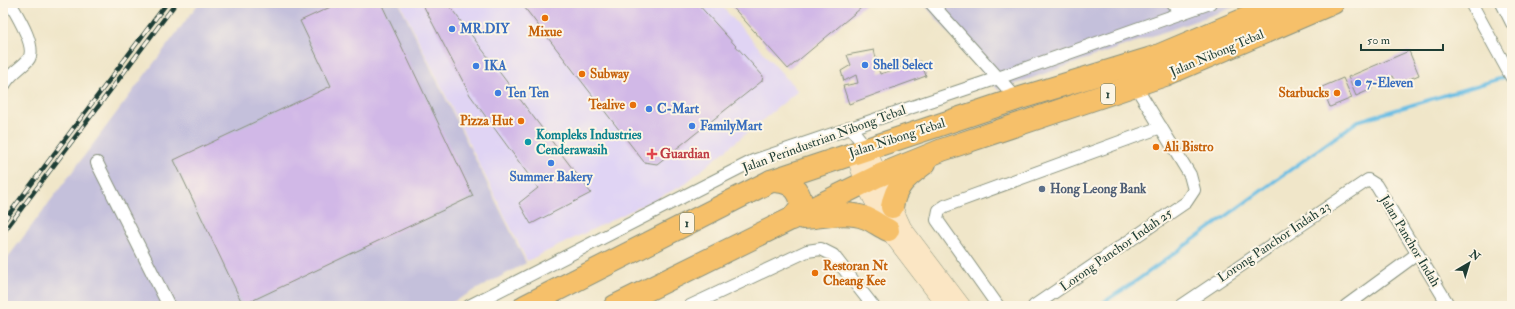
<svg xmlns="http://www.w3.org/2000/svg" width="1515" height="309" font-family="'IM FELL Double Pica',serif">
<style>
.built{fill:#e0d4f4}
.industrial{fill:#c4c0db}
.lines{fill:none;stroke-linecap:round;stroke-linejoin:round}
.stream{stroke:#67bde4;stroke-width:3.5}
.building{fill:#d1b8e7}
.street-casing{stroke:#88927e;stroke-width:14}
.secondary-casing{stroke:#88927e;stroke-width:18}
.highway-casing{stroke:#88927e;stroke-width:24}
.street{stroke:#fff;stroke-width:12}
.secondary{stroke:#fbe6c4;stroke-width:17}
.highway{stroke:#f6c06b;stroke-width:22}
.rail-casing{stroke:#1f3d34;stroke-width:4.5}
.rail{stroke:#fcf5e5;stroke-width:3;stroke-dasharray:9;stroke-linecap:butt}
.food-dot{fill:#e8710a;stroke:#fcf5e5;stroke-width:1.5}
.shop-dot{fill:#3f7fe0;stroke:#fcf5e5;stroke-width:1.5}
.culture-dot{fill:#0f9aa8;stroke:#fcf5e5;stroke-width:1.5}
.health-dot{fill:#e0444e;stroke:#fcf5e5;stroke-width:1.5}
.service-dot{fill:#5c6f8a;stroke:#fcf5e5;stroke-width:1.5}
.labels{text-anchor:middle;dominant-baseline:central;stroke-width:4;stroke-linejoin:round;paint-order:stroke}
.shield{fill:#fcf5e5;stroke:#617469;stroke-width:1}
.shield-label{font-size:12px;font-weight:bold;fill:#1f3d34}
.shop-label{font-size:13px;font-weight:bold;fill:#366cbe;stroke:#fcf5e5;text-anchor:start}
.food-label{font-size:13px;font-weight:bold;fill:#c56008;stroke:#fcf5e5;text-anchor:start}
.street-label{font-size:13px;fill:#1f3d34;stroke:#fcf5e5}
.culture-label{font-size:13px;font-weight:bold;fill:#0d838f;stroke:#fcf5e5;text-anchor:start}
.health-label{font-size:13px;font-weight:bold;fill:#be3a42;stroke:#fcf5e5;text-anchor:start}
.service-label{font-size:13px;font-weight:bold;fill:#4e5e75;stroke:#fcf5e5;text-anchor:start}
</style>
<rect width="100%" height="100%" fill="#fcf5e5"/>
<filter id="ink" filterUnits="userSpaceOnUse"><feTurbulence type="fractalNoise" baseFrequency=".025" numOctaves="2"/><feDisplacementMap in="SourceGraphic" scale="8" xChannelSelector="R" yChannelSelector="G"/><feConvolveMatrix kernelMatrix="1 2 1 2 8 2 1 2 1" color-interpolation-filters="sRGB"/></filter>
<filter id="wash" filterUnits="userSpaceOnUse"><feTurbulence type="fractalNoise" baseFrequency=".012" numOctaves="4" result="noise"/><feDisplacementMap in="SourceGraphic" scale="16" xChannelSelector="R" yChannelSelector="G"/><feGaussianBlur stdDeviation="0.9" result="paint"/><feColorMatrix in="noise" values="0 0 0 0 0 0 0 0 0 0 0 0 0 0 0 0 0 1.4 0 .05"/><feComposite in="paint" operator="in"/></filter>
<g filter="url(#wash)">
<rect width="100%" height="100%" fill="#f0e6c9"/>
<!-- built -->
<path class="built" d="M400 3H719L798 91 682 186 527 261Z"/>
<!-- industrial -->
<g class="industrial">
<path d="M199 3H399L526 263 445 306H3V264Z"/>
<path d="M923 3H1234L1235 7 998 90Z"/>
</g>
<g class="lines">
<!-- stream -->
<path class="stream" d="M1098 306 1139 279 1358 121 1509 76"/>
</g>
<g id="blocks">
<!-- building -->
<g class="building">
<path d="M339 3H381L473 196 243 305 174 160 331 86 300 21Z"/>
<path d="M422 3H447L591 193 531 224 519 203 538 188 470 95Z"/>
<path d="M521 3H697L763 76 762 81 657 164 644 162Z"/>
<path d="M729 3H867L788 69Z"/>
<path d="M874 50 880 74 921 61 926 76 849 104 843 86 858 83 856 75 844 81 841 71 851 65 847 55Z"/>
<path d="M1409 51 1419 75 1397 84 1393 76 1371 86 1372 89 1356 96 1348 77Z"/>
<path d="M1343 78 1352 98 1330 107 1322 87Z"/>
</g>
</g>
</g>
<g filter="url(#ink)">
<use href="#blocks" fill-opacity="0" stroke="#88927e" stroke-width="1"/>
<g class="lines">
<!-- street casing -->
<g class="street-casing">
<g id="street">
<path d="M931 3 1017 99"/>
<path d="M1173 3 1182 13"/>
<path d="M1471 3 1512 78"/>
<path d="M1502 3 1512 23"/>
<path d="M3 87C10 73 18 71 28 60 38 48 17 15 10 3"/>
<path d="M850 127 867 149"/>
<path d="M97 163 169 306"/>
<path d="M469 306 753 161 998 78 1210 3"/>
<path d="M690 306 807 251 821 249 833 255 873 306"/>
<path d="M998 306 937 220 939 210 945 206 1161 127"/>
<path d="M1034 306 1186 202 1194 190 1190 175 1135 85"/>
<path d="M1181 306 1368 180 1376 185 1449 306"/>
<path d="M1346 306 1417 254"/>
</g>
</g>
<!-- secondary casing -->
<g class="secondary-casing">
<g id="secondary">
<path d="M867 149 903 228 962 306"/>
<path d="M854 152 864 183 888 230 946 306"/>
</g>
</g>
<!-- highway casing -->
<g class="highway-casing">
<g id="highway">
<path d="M771 181C789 181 799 187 802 205L792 219"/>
<path d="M892 207C896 184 907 177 925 163"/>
<path d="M803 218C822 217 847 210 866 218 873 221 880 226 888 230"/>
<path d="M525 306 771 181 1017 99 1155 57 1283 3"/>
<path d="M615 306 878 176 942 150 1165 75 1333 3"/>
</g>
</g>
<!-- street -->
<use href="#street" class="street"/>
<!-- secondary -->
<use href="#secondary" class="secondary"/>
<!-- highway -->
<use href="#highway" class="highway"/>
<!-- rail casing -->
<g class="rail-casing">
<g id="rail">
<path d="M3 222 167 3"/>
<path d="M3 233 176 3"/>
</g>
</g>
<!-- rail -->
<use href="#rail" class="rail"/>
</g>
</g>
<!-- markers -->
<g class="food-dot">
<circle cx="545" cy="18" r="4"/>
<circle cx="582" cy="74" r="4"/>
<circle cx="1337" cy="93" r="4"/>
<circle cx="633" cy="105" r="4"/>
<circle cx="521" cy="121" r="4"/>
<circle cx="1156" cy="147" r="4"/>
<circle cx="815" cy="273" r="4"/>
</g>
<g class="shop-dot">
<circle cx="452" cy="29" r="4"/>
<circle cx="865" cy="65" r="4"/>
<circle cx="476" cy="66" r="4"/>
<circle cx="1358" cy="83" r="4"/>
<circle cx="498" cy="93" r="4"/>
<circle cx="649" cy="109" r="4"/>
<circle cx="692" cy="126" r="4"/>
<circle cx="551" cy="163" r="4"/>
</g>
<circle class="culture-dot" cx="528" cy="142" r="4"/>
<path class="health-dot" d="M650 148h4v4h4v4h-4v4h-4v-4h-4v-4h4z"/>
<circle class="service-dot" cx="1042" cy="189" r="4"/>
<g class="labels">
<!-- shield labels -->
<g class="shield">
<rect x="1101" y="84" width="14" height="20" rx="3"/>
<rect x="680" y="213" width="14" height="20" rx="3"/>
</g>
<g class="shield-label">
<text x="1108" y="94">1</text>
<text x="687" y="223">1</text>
</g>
<!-- shop labels -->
<g class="shop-label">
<text x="460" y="29">MR.DIY</text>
<text x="873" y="65">Shell Select</text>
<text x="484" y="66">IKA</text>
<text x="1366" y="83">7-Eleven</text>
<text x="506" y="93">Ten Ten</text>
<text x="657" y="109">C-Mart</text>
<text x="700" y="126">FamilyMart</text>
<text x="551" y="177" text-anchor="middle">Summer Bakery</text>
</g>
<!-- food labels -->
<g class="food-label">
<text x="545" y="32" text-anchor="middle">Mixue</text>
<text x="590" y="74">Subway</text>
<text x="1329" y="93" text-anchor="end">Starbucks</text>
<text x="625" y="105" text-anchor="end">Tealive</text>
<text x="513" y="121" text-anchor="end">Pizza Hut</text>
<text x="1164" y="147">Ali Bistro</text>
<text x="823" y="266">Restoran Nt<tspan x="823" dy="15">Cheang Kee</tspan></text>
</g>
<!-- street labels -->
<g class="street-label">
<text transform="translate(1217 53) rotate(-23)">Jalan Nibong Tebal</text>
<text transform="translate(897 138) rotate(-18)">Jalan Nibong Tebal</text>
<text transform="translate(824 139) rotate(-20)">Jalan Perindustrian Nibong Tebal</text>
<text transform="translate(1410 241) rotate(59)">Jalan Panchor Indah</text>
<text transform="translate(1274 242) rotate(-34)">Lorong Panchor Indah 23</text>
<text transform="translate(1116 250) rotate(-35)">Lorong Panchor Indah 25</text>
</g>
<!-- culture labels -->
<g class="culture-label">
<text x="536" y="135">Kompleks Industries<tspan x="536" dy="15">Cenderawasih</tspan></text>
</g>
<!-- health labels -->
<g class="health-label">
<text x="660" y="154">Guardian</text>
</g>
<!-- service labels -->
<g class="service-label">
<text x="1050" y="189">Hong Leong Bank</text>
</g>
</g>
<!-- margin -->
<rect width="1515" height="309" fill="none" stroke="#fcf5e5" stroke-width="16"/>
<!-- north arrow -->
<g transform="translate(1469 263) rotate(38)" stroke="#fcf5e5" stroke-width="3" paint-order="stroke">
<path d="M0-3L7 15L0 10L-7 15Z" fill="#1f3d34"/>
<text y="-6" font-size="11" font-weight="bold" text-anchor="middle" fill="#1f3d34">N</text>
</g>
<!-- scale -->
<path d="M1361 44v6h82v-6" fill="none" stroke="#1f3d34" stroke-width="2"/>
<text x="1367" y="44" font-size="12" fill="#1f3d34" stroke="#fcf5e5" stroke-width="3" paint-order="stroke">50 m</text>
</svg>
